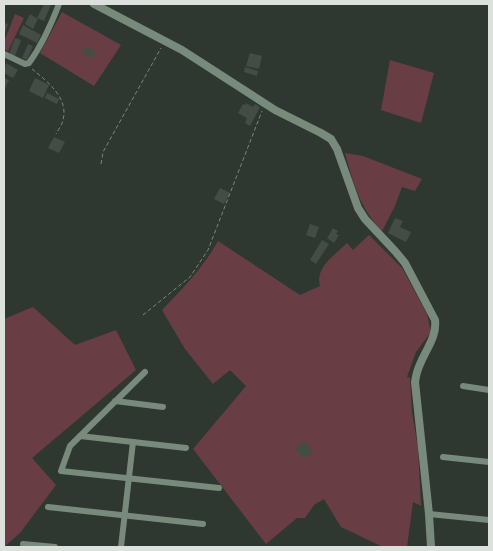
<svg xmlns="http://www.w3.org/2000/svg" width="493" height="551" font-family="'Work Sans',sans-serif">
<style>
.green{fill:#683e44}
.building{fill:#444c46}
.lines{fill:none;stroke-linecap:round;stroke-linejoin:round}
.path{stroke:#7e847f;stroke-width:1;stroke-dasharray:4 2.5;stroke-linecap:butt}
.minor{stroke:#788a7c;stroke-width:6}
.tertiary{stroke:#788a7c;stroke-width:8}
</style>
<rect width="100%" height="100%" fill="#2f3731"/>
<!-- green -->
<g class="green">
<path d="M62 12 121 45 94 86 40 53Z"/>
<path d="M15 14 24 18 8 51 4 49V42Z"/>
<path d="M390 60 434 73 421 123 381 110Z"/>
<path d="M345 153 363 156 422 179 415 191 402 187 395 206 382 231C360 209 353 182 345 153Z"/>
<path d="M369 235 402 268 427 314 431 332 416 352 407 377 410 378 412 412 418 448 421 506 413 502 407 547H383L341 527 324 499 314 505 305 518H297L266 544 193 449 246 386 230 370 213 384 185 349 162 310C183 288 203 268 218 241L300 295 320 286C315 267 334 256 347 243L353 250Z"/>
<path d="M33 307 75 345 116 330 136 370 32 458 56 485 20 533 4 547V319Z"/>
</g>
<!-- building -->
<g class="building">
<path d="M44 4 51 5 44 21 37 18Z"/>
<path d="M30 14 38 19 33 29 25 24Z"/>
<path d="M4 23 8 24 5 33H4Z"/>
<path d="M23 25 41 35 37 43 19 34Z"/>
<path d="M15 38 21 40 15 56 9 54Z"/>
<path d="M28 44 33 46 27 60 22 58Z"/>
<path d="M85 47 96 51 92 58 82 53Z"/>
<path d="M250 53 262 56 259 69 246 66Z"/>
<path d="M6 63 18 70 13 78 4 73Z"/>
<path d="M245 67 258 71 257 76 244 72Z"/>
<path d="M4 78 9 80 4 90Z"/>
<path d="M35 78 49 85 43 98 29 91Z"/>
<path d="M47 93 59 99 57 104 45 98Z"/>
<path d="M246 103 253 107 255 104 260 107 250 126 245 123 247 118 238 113 243 104 245 105Z"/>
<path d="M54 137 65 142 59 153 48 148Z"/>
<path d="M220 188 230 193 224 204 214 199Z"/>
<path d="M395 218 403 221 400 227 411 232 406 242 388 233Z"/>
<path d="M310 224 319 227 315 238 306 235Z"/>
<path d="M333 228 338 231 336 234 339 235 334 243 327 238Z"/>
<path d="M322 240 329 244 316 264 310 260Z"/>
<path d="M305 441 313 452 303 459 295 448Z"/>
</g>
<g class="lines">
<!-- path -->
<g class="path">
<path d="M32 69C47 81 69 98 63 120 62 125 58 130 56 134"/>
<path d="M101 164 103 152 161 48"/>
<path d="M143 315 190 277 208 250 262 111"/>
</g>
<!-- minor -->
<g class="minor">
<path d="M4 54 25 64 29 63C42 45 51 25 59 4"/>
<path d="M145 372 70 446 61 471 219 488"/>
<path d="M463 386 489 390"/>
<path d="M115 401 163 407"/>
<path d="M80 436 186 448"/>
<path d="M443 457 489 462"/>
<path d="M48 507 203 524"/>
<path d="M429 514 489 520"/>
<path d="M23 544 55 547"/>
<path d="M121 547 133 442"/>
</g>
<!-- tertiary -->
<path class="tertiary" d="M94 4 182 50 275 110 321 133 331 139 337 149 358 208 365 219 395 251 405 263 435 320C437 336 427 348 421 362 418 368 416 375 415 382L429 514 431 547"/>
</g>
<!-- border -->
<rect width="493" height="551" fill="none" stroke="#dce1dd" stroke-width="10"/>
</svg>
